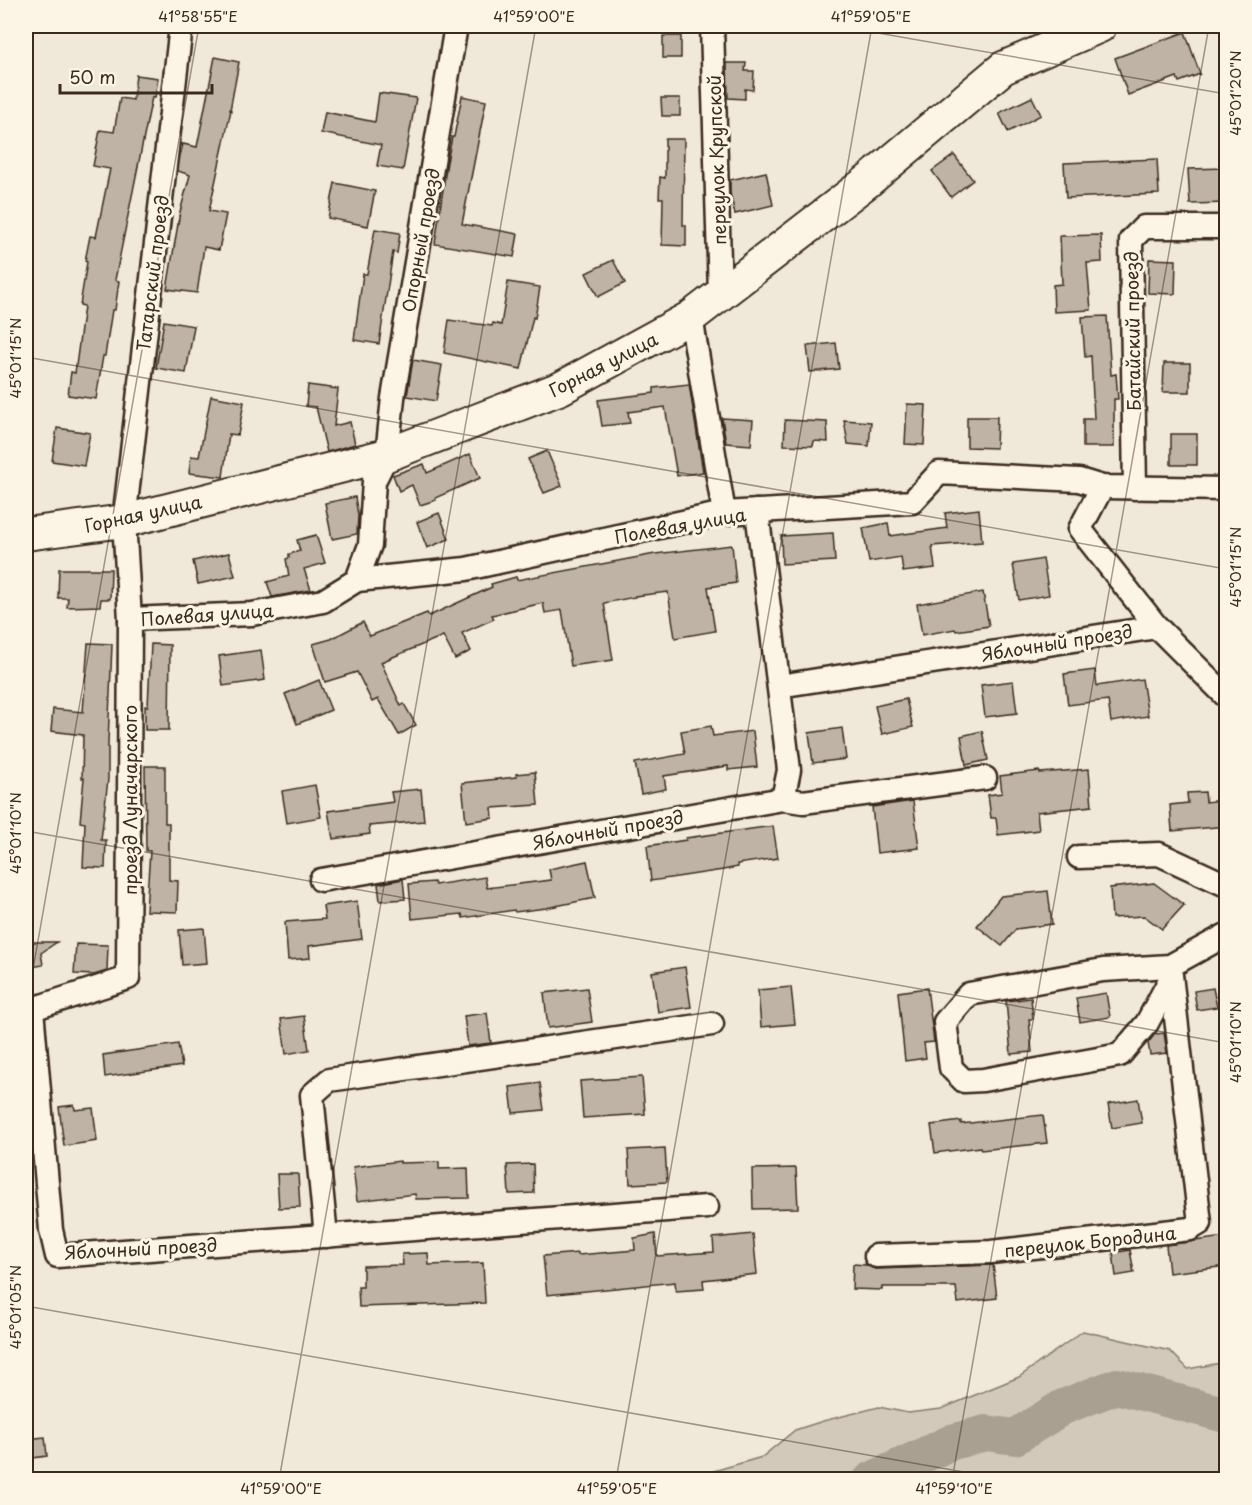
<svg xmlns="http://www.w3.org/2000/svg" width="1252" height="1505" font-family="'Playpen Sans',sans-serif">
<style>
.green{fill:#d2c9ba;stroke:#867a6c;stroke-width:1.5}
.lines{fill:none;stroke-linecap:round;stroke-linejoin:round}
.river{stroke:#aaa091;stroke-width:36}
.building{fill:#beb3a4;stroke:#3b2a1e;stroke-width:1.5}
.street-casing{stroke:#3b2a1e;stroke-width:27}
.secondary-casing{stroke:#3b2a1e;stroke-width:36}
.street{stroke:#fcf5e5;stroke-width:22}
.secondary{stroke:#fcf5e5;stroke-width:32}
.ticks{fill:none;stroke:#3b2a1e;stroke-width:1.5;stroke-opacity:0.45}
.labels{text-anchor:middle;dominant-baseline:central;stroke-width:6;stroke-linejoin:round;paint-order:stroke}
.street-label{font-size:18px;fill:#3b2a1e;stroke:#fcf5e5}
.neatline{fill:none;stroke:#3b2a1e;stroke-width:2}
.ticks-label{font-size:15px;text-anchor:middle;fill:#3b2a1e}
</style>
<rect width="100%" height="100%" fill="#f0e9d9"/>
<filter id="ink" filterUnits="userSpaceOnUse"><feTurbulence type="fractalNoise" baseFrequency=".0167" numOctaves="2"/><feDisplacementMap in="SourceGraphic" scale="12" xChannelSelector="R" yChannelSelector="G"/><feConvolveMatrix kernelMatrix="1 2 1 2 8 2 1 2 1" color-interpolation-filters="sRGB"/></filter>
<g filter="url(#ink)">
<!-- green -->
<path class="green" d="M1083 1331 1170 1351 1188 1369 1226 1362V1479H686L762 1457 795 1430 823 1421 879 1407 908 1413 941 1409 1019 1377Z"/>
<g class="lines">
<!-- river -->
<path class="river" d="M871 1480 952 1442 986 1433 1015 1437 1063 1407 1117 1386 1226 1415"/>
</g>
<!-- building -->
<g class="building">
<path d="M1185 32 1200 74 1179 82 1177 77 1128 95 1115 58Z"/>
<rect x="663" y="36" width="18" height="22"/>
<path d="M215 57 239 62 230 110H231L209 211 226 214 219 250 204 247 197 293 167 289 180 212 190 175 178 171 180 156 183 144 197 147Z"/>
<path d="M727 63H746L745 71H754L753 90 745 89V99L728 98Z"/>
<path d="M136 75 158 78 155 98 152 97 115 280 119 281 115 310H112L105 356H103L96 399 68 395 71 372 75 373 84 306 80 305 87 262 85 261 90 236 96 237 110 169 93 166 100 130 114 132 120 98 133 100Z"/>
<path d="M379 93 416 98 403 170 377 166 381 145 321 133 325 112 375 122Z"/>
<path d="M462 96 486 101 462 224 518 234 514 257 435 244 447 162 452 137H454Z"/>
<path d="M1032 97 1041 115 1008 132 999 113Z"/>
<path d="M661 98H680V116H662Z"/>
<path d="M665 139H684L683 225H686V246L662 245 663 198H659L660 177 665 178Z"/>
<path d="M954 155 973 180 951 197 932 171Z"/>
<path d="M1157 159 1159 194 1066 198 1064 163Z"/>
<path d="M1227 168V203L1190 204 1188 169Z"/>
<path d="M766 172 773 205 735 214 730 193V180Z"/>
<path d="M335 183 375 191 368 226 328 218Z"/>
<path d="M375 229 400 233 397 253 393 252 379 344 354 340 363 274H367Z"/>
<path d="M1101 235 1102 262 1087 263 1091 310 1054 312 1053 285 1062 284 1060 236Z"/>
<path d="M1149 259 1176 260 1175 294 1148 293Z"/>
<path d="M613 260 625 283 598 297 586 273Z"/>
<path d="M508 282 540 287 535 318 533 317 521 369 444 353 449 320 492 326 493 323 501 325Z"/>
<path d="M1107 316 1111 375 1116 374 1118 399H1114V447H1083V419H1094L1091 356 1085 357 1082 317Z"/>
<path d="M164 321 194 326 186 373 156 368Z"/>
<path d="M836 343 839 369 810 372 807 346Z"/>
<path d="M413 360 442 365 436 401 407 396Z"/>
<path d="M1164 363H1190V392H1163Z"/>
<path d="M689 384 703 472 677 476 665 407 628 412 630 423 602 426 598 400 654 393V388Z"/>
<path d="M308 385 338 389 334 426 350 422 355 444 327 452 316 407 306 406Z"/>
<path d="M211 396 244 402 238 435 229 434 223 477 189 473 191 456 199 457Z"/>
<path d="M907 404 926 405 924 445 905 444Z"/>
<path d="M967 417H997L996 448 967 447Z"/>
<path d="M722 418 753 420 751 445 726 443Z"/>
<path d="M785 420 827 422 828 442 814 441 813 446 784 445Z"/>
<path d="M844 420 871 422 869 446 848 444Z"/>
<path d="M57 428 90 433 84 466 52 461Z"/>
<rect x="1171" y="434" width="26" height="31"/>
<path d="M547 451 562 486 544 493 528 459Z"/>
<path d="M470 454 480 478 435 498 436 500 420 505 412 485 399 491 393 475 424 464 427 473Z"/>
<path d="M355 497 358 515 357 534 332 539 325 503Z"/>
<path d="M979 509 982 542 932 546 935 568 903 572 901 557 869 562 863 528 888 523 890 536 947 528 945 513Z"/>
<path d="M439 513 449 539 427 548 417 522Z"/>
<path d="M833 533 835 561 782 564 781 536Z"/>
<path d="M316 535 325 563 304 569 311 590 272 597 267 582 289 576 286 559 289 558V554L300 551 297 540Z"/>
<path d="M732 545 736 583 708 587 715 631 675 638 668 592 635 596V597L604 603 613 660 571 666 562 610 545 613 543 603 492 615 494 619 462 633 471 651 455 659 443 636 381 662 401 706 404 704 416 725 399 735 378 699 372 702 357 672 325 682 313 644 331 639 363 622 370 636 427 613 429 616 492 587 491 584 516 577 517 580 655 554Z"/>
<path d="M229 553 235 576 198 584 193 561Z"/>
<path d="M1043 559 1049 595 1019 600 1013 564Z"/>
<path d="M59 569H111L110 599H101L100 606 67 607 68 598H58Z"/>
<path d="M983 592 989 626 956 631 955 629 922 635 917 604Z"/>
<path d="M88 643 112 644 108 743V779L101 840H106L105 868 83 867 85 823 80 822 84 778H82L83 735 51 731 53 709 83 712Z"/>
<path d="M151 644 170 645 169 730H145V706H148Z"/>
<path d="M261 650 265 680 223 686 219 656Z"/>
<path d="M1095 670 1097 686 1142 679 1148 716 1111 722 1108 700 1068 705 1064 674Z"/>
<path d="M319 680 331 710 297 724 285 694Z"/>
<path d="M1013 681 1017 713 985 717 981 685Z"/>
<path d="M906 699 913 727 882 734 875 706Z"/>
<path d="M711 726 713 736 753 731 757 767 728 770V766L664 776 666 789 641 794 635 763 685 754 681 731Z"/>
<path d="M842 728 846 759 813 763 809 733Z"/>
<path d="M982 731 988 760 966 765 961 736Z"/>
<path d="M145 766H165V823H169V880L178 881 177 912 146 911 150 851H146Z"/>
<path d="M1089 769 1092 806 1037 812 1039 830 998 835 996 818H991L988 795 1002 793 1000 776 1039 771 1040 773Z"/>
<path d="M535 772 538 805 492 808 493 818 466 822 462 783 516 777V774Z"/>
<path d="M315 785 321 817 287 823 282 791Z"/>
<path d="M421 789 424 821 369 826 370 834 333 839 328 811 393 802 391 792Z"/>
<path d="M1205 792 1206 802 1227 799V826L1172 831 1170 805 1188 803 1187 793Z"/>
<path d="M913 801 919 848 877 853 872 807Z"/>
<path d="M773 826 778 858 737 864 738 867 723 870 651 881 647 846 686 840V838Z"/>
<path d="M587 861 595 898 546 908 515 912 514 910 463 918 462 914 412 919 409 884 434 882 435 885 485 877 487 888 551 880 549 869Z"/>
<path d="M403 879 405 899 380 901 378 884Z"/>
<path d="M1154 883 1184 905 1162 929 1144 916 1112 918 1110 888Z"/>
<path d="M1048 891 1052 924 1016 929 1002 946 977 926 1001 896Z"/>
<path d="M357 901 362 939 309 946 310 958 288 960 285 922 325 919 323 906Z"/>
<path d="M204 928 207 963 182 965 179 930Z"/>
<path d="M26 942H57L41 953 43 965 26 968Z"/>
<path d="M76 944 108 945 107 971 94 975 74 974Z"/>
<path d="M685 967 691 1007 658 1012 652 972Z"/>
<path d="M791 987 795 1024 761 1027 758 990Z"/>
<path d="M587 988 592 1022 548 1028 544 993Z"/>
<path d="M927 988 934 1042 924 1043 926 1058 905 1061 898 992Z"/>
<path d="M1213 988 1217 1007 1197 1010 1194 991Z"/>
<path d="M1106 993 1110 1017 1080 1022 1076 998Z"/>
<path d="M1031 998 1033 1019H1029L1032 1052 1011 1054 1006 1001Z"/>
<path d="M487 1013 491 1043 468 1046 464 1016Z"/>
<path d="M304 1016 309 1050 286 1054 281 1019Z"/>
<path d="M1164 1033 1167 1053 1150 1055 1148 1043 1155 1034Z"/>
<path d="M178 1044 182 1066 105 1077 103 1055Z"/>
<path d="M642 1077 645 1114 583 1118 580 1081Z"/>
<path d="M540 1083 544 1110 513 1113 510 1087Z"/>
<path d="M1138 1099 1142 1123 1112 1128 1108 1104Z"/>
<path d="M74 1105 75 1110 93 1108 97 1141 64 1146 59 1107Z"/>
<path d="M1043 1115 1047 1143 981 1150 980 1147 935 1153 931 1125 961 1121V1124Z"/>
<path d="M665 1148 667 1182 630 1184 628 1150Z"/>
<path d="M400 1161V1163L439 1162V1169L468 1168 469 1198 416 1199 415 1194 357 1201 353 1167Z"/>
<path d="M533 1164 534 1193 509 1194 507 1165Z"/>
<path d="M796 1168 798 1208 753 1209 752 1169Z"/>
<path d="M277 1174H298L300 1207 279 1208Z"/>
<path d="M655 1234 657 1256 714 1252 713 1238 753 1234 757 1274 703 1280 704 1289 676 1291 675 1282 547 1295 543 1256 578 1253V1255L635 1250 634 1238Z"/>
<path d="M1224 1237 1227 1266 1169 1273 1166 1245Z"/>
<path d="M1130 1250 1134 1273 1116 1276 1113 1253Z"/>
<path d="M428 1253 429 1265 483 1263 485 1303 359 1307 358 1287H363V1266L403 1265 402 1254Z"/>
<path d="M853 1264 866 1265 876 1269 993 1265 997 1298 958 1303 956 1287H882V1290L852 1289Z"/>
<path d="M45 1437 47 1456 26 1459V1439Z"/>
</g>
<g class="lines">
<!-- street casing -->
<g class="street-casing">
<g id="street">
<path d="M712 26 720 294"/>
<path d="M691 317 724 513"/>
<path d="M1102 487 1080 529 1157 627 1226 696"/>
<path d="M1135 488 1131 240 1144 227H1226"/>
<path d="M357 580 370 545 374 481 387 455 393 398 456 26"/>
<path d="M130 619 252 614 323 601 357 580 466 569 724 513 912 502 939 473 1079 480 1102 487 1226 489"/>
<path d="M779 686 1157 627"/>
<path d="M783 799 803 802 985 778"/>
<path d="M1079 857 1159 854 1226 885"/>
<path d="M321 880 783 799 789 770 757 511"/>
<path d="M1171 978 1147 1023 1120 1055 983 1080 964 1081 951 1068 945 1022 969 994 1103 970 1170 966 1226 935"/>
<path d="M26 1009H32L128 978 130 619 124 521 181 26"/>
<path d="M32 1009 51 1230 57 1256 707 1207"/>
<path d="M326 1236 312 1095 329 1080 712 1024"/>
<path d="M876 1256 991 1252 1190 1229 1200 1223 1171 975"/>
</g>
</g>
<!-- secondary casing -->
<g class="secondary-casing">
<path id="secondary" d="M26 534 124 521 387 455 561 388 691 317 868 181 1003 68 1100 26"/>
</g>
<!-- street -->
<use href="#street" class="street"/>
<!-- secondary -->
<use href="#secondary" class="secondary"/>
</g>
</g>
<!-- ticks -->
<path class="ticks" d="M838 26 1226 94M26 357 1226 569M26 831 1226 1043M26 1009 199 26M26 1306 1009 1480M279 1480 536 26M616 1480 872 26M952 1480 1209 26"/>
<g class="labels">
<!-- street labels -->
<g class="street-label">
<text transform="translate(716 160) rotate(-92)">переулок Крупской</text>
<text transform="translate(420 240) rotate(-80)">Опорный проезд</text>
<text transform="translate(152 273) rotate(-83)">Татарский проезд</text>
<text transform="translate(1132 331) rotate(-91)">Батайский проезд</text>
<text transform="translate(603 364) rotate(-27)">Горная улица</text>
<text transform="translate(143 513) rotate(-12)">Горная улица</text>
<text transform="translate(680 525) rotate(-10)">Полевая улица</text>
<text transform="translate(207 614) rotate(-4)">Полевая улица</text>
<text transform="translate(1057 642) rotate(-9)">Яблочный проезд</text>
<text transform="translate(129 800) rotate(-90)">проезд Луначарского</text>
<text transform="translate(608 829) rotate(-10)">Яблочный проезд</text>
<text transform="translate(1090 1241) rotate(-6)">переулок Бородина</text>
<text transform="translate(141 1248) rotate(-3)">Яблочный проезд</text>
</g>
</g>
<!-- margin -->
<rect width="1252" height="1505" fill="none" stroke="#fcf5e5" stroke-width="66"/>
<!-- scale -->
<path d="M60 84v9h152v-9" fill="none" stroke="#3b2a1e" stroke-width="3"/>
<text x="69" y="84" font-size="18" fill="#3b2a1e" stroke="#fcf5e5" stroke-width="4.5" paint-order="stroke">50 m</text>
<rect x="33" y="33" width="1186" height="1439" class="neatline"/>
<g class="ticks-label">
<text x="198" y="22">41°58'55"E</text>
<text x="534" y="22">41°59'00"E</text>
<text x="871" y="22">41°59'05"E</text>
<text transform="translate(1236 93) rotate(-90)" y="5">45°01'20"N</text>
<text transform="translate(16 358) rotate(-90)" y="5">45°01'15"N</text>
<text transform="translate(1236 567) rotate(-90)" y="5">45°01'15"N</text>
<text transform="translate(16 833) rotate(-90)" y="5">45°01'10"N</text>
<text transform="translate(1236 1042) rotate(-90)" y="5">45°01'10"N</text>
<text transform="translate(16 1307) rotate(-90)" y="5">45°01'05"N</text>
<text x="281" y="1494">41°59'00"E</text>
<text x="617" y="1494">41°59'05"E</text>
<text x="954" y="1494">41°59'10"E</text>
</g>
</svg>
